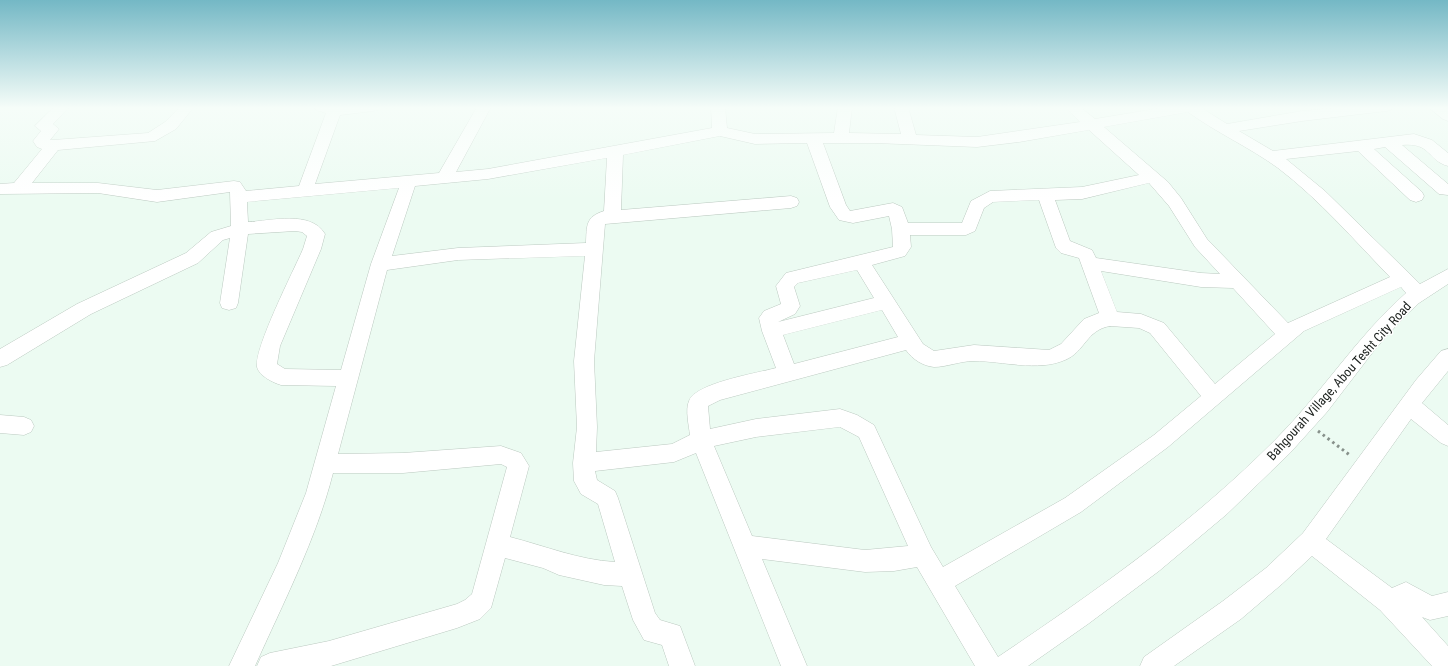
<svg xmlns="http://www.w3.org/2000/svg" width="1448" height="666" font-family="'Roboto Condensed',sans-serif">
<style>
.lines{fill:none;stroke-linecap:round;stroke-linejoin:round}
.minor-casing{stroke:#bbc9c0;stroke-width:1}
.path{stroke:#87918b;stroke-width:3;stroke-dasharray:2.5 3.5;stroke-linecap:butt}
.minor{fill:#fff;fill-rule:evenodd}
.labels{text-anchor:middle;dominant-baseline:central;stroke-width:3;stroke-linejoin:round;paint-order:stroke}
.street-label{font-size:13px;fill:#191e1b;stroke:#fff}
</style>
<rect width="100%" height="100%" fill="#ecfbf2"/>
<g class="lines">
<!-- minor casing -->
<g class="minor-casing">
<g id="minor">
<path d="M54 107H69L53 124 59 129 50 140H53L148 133 165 122 180 107H194L176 129 155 141 58 150 32 183H98L157 190 234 181 240 182 246 191 299 186 326 113 316 110 314 107H380L378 110 373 111 340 115 315 184 439 173 477 107H491L456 172 488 169 712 128 711 107H725L727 128 755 134 834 133 838 107H852L849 133 901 134 894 107H908L916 135 977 137 1080 122 1065 107H1080L1095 119 1167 107H1200L1227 124 1302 111 1348 107H1393L1391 110 1386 111 1302 121 1239 131 1273 151 1414 134 1432 140 1448 153V166C1427 160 1431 142 1402 145L1448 184V195L1439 194 1385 147 1374 149 1422 192 1424 196 1422 200 1416 202 1410 200 1358 151 1286 159 1325 191 1420 284 1448 269V284L1419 303 1404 317 1376 348 1327 412 1290 453 1227 514 1159 571 1088 624 1028 666H975L917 567 894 571 865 572 762 559 807 666H781L696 453 674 462 595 471 597 480 615 491 618 498 655 613 660 620 680 626 695 666H669L662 645 644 640 633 620 622 586 604 585 559 575 543 568 505 558 491 608 480 619 457 628 331 666H257L261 657 270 653 329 641 457 604 465 600 472 594 507 467 501 464 403 473H333C316 540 283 603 255 666H229L278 563 306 493 336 386 281 385C274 383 259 376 257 367 254 348 294 270 303 249L307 236 302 232 295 231 248 234 238 303 236 308 229 310 222 308 220 303 230 238 223 240 198 263 91 314 7 365 0 367V349L77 304 186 253 211 232 231 226 230 192 157 202 98 193 0 194V184L14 183 42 149 37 147 33 141 41 131 35 126ZM1188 112C1217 133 1249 147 1278 168 1320 200 1354 240 1390 277L1288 323 1207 239 1181 198 1168 182 1104 127ZM1089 130 1139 175 1082 187 990 191 971 201 962 223H908L902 207 893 203 850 211 846 205 823 143H875L977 147 1019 142ZM720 136 755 144 807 143 830 207 839 220 853 223 889 216 892 229 893 247 786 273 776 286 781 304 764 311 759 318 762 331 776 368C758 373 695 383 689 401 685 410 689 426 690 435L672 444 596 452 597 427 594 361 605 224 791 208 797 206 799 202 797 198 791 196 621 210 623 155ZM607 158 604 211C585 217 587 226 586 243L458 248 392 256 415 186 488 179ZM1149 183 1169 206 1195 247 1220 274 1201 273 1096 258 1092 250 1070 241 1055 200 1082 199ZM399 188 371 264 341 370 285 369 277 364 280 346 321 249 325 234C311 210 271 221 248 222L247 202ZM1039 200 1056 248 1061 253 1079 258 1099 313 1084 319 1061 344 1049 350 974 345 934 351 923 344 872 265 905 256 911 247 910 235H966L975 231 984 208 993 202ZM585 256 574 361 577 427 573 463 574 481 581 494 598 504 615 562C579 560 545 546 510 537L529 466 521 453 501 446 403 453 338 454 387 270 458 260ZM857 270 874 298 778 322 795 314 800 306 794 287 798 283ZM1101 271 1201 287 1233 288 1275 334 1215 384 1164 323 1141 314 1117 312ZM1401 287 1406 293C1357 336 1322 393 1276 439 1193 523 1096 591 998 657L955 586 1081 512 1168 447 1304 331ZM882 310 898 337 794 364 783 335ZM1110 326 1139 328 1150 333 1201 396 1154 435 1065 498 943 567 931 547 874 425 857 415 840 409 756 419 710 429 708 406 720 400 906 350C912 359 923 366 934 367 947 367 960 361 974 361 1003 361 1037 372 1065 360 1085 352 1086 330 1110 326ZM840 427 859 437 908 546 865 550 752 536 714 446 756 437Z"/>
<path d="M1428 107H1444L1448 109V121L1443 119Z"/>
<path d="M1448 349V371L1422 403 1448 425V446L1441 443 1411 419 1326 539 1392 588 1406 582 1432 596 1448 592V616L1430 620 1422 617 1448 646V666H1432L1380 610 1312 556 1282 584 1241 619 1174 666H1140L1144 657 1223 601 1266 568 1303 533 1416 380 1441 351Z"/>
<path d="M0 415 24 417 31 420 34 426 31 432 24 435 0 433Z"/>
</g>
</g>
<!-- path -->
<path class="path" d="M1318 431 1351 456"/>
<!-- minor -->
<use href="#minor" class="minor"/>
</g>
<!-- sky -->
<linearGradient id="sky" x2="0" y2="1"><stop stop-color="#74b8c5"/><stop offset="0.54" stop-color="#f6fdf9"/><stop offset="1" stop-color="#f6fdf9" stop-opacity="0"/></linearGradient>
<rect width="1448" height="200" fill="url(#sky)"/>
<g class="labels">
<!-- street labels -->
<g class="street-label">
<text transform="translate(1339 381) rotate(-48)">Bahgourah Village, Abou Tesht City Road</text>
</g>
</g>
</svg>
